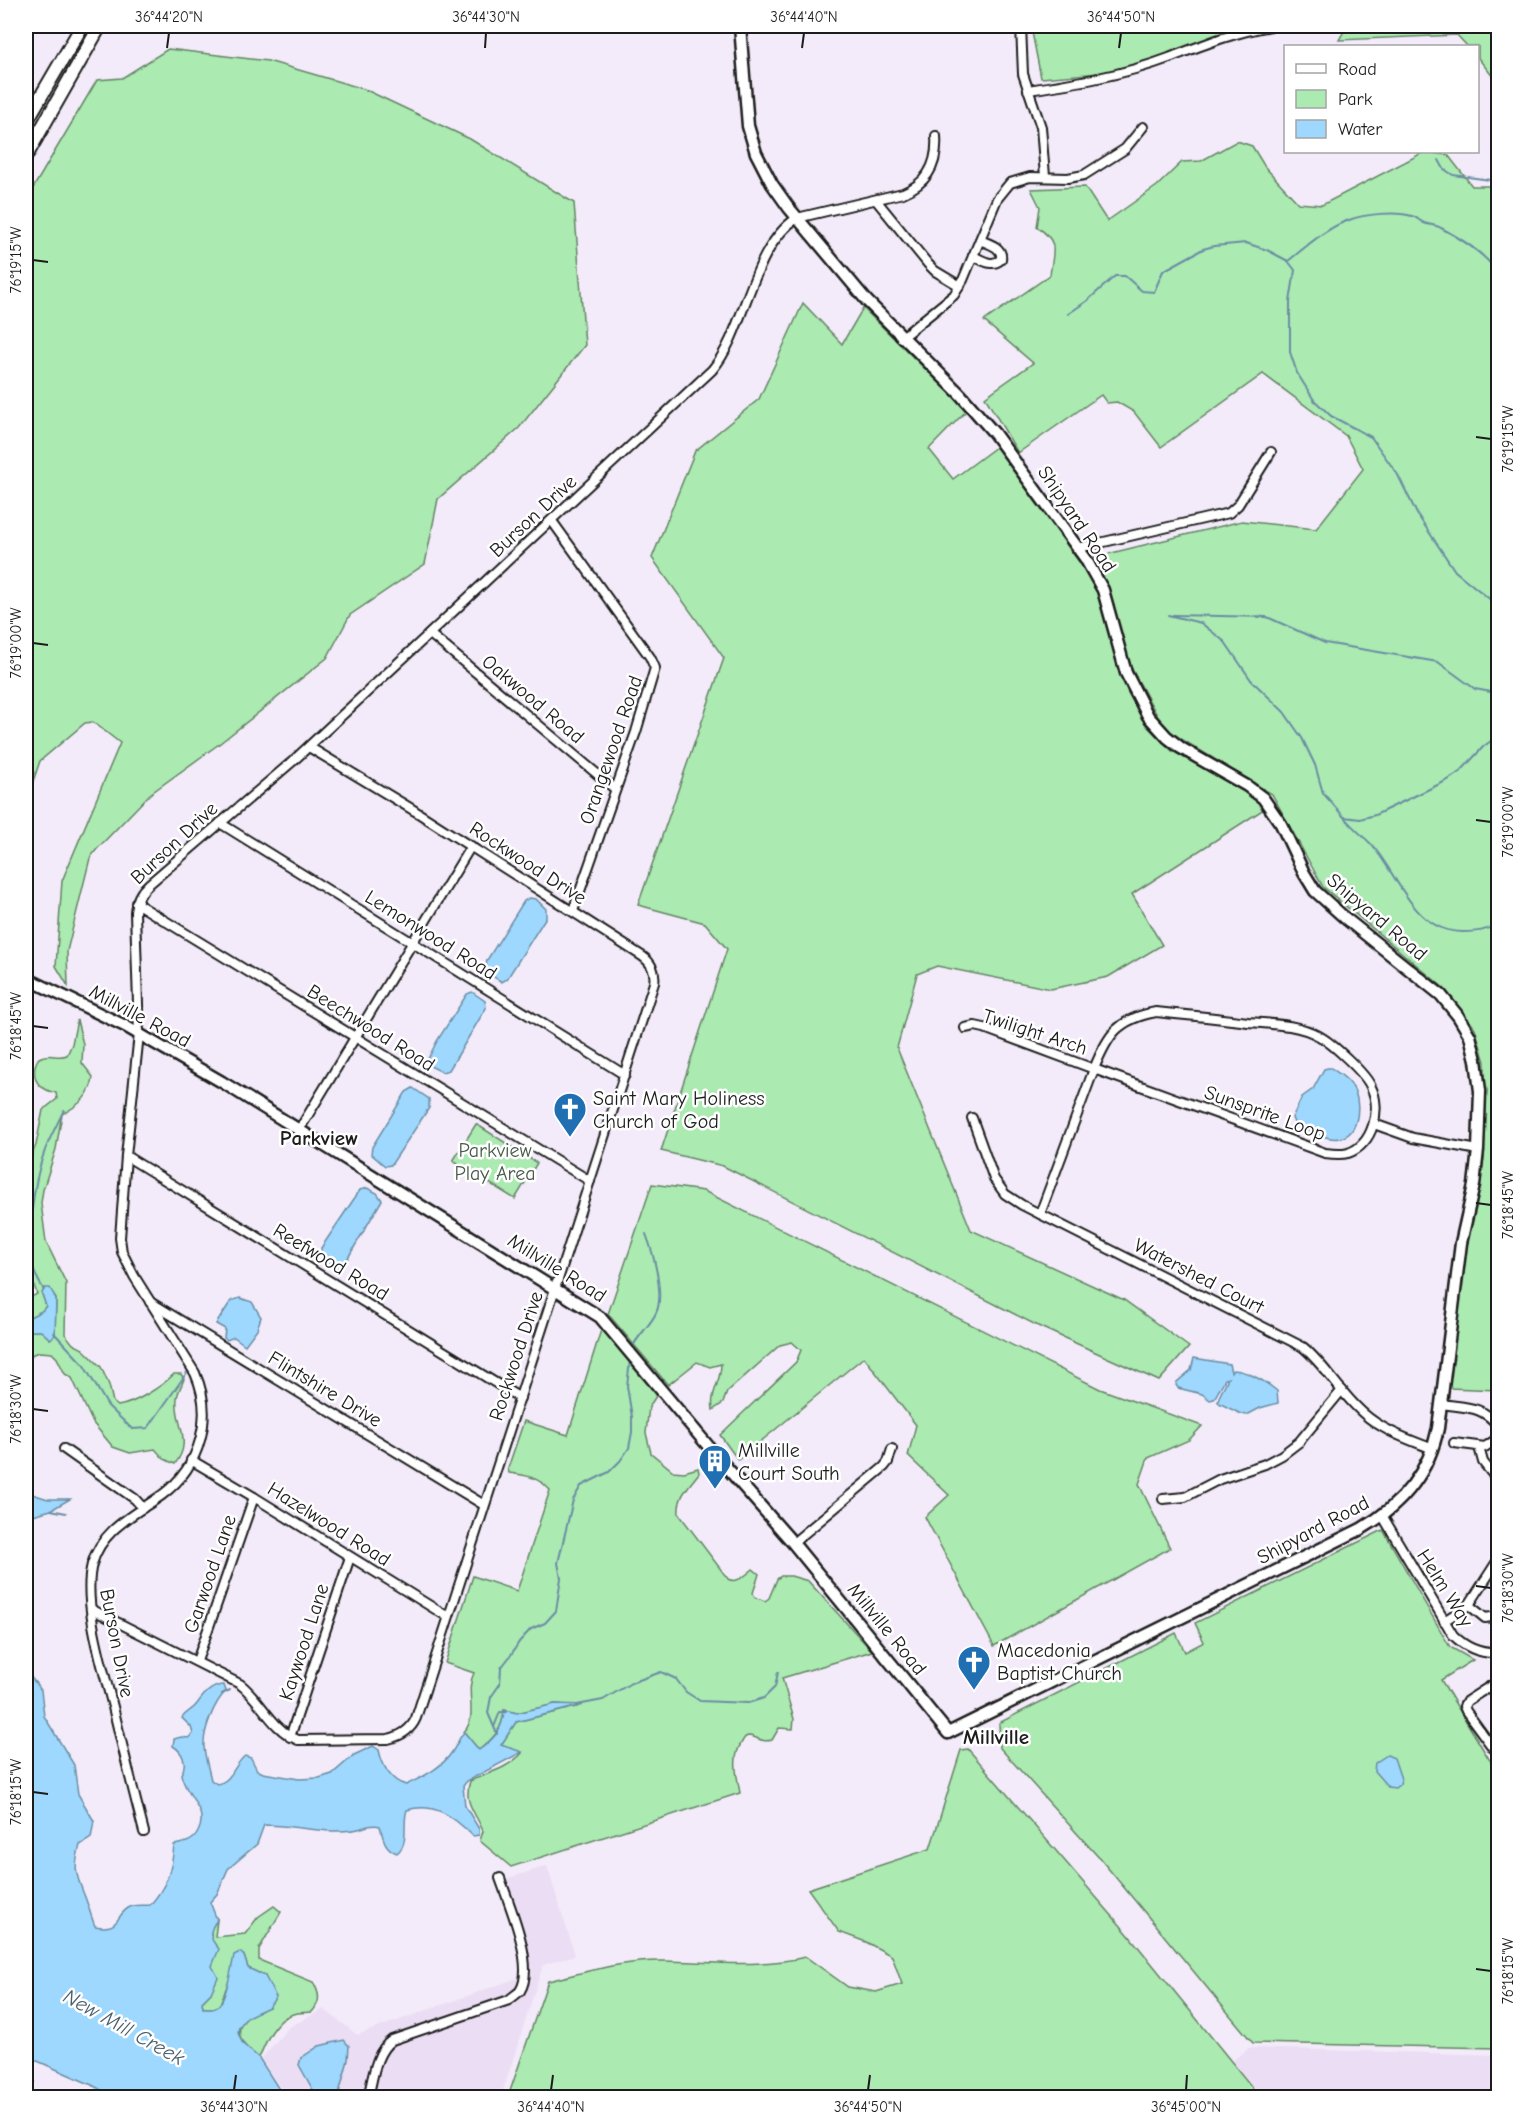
<svg xmlns="http://www.w3.org/2000/svg" width="1524" height="2123" font-family="'Comic Neue',sans-serif">
<style>
.built{fill:#ebddf4}
.green{fill:#abeab1;stroke:#648366;stroke-width:1.5}
.water{fill:#9ed8fe;stroke:#6a8da4;stroke-width:1.5}
.lines{fill:none;stroke-linecap:round;stroke-linejoin:round}
.stream{stroke:#6a8da4;stroke-width:2}
.street-casing{stroke:#1c1c1c;stroke-width:12}
.secondary-casing{stroke:#1c1c1c;stroke-width:15}
.primary-casing{stroke:#1c1c1c;stroke-width:16}
.street{stroke:#fff;stroke-width:8}
.secondary{stroke:#fff;stroke-width:10}
.primary{stroke:#fff;stroke-width:12}
.ticks{fill:none;stroke:#1c1c1c;stroke-width:2}
.labels{text-anchor:middle;dominant-baseline:central;stroke-width:5;stroke-linejoin:round;paint-order:stroke}
.street-label{font-size:20px;fill:#1c1c1c;stroke:#fff}
.poi-label{font-size:20px;fill:#1c1c1c;stroke:#fff;text-anchor:start}
.park-label{font-size:20px;fill:#475a49;stroke:#fff}
.neighbourhood-label{font-size:21px;font-weight:bold;fill:#1c1c1c;stroke:#fff}
.water-label{font-size:21px;font-style:italic;fill:#4a5e6b;stroke:#fff}
.neatline{fill:none;stroke:#1c1c1c;stroke-width:2}
.ticks-label{font-size:15px;text-anchor:middle;fill:#1c1c1c}
</style>
<rect width="100%" height="100%" fill="#f3ebf9"/>
<filter id="ink" filterUnits="userSpaceOnUse"><feTurbulence type="fractalNoise" baseFrequency=".0167" numOctaves="2"/><feDisplacementMap in="SourceGraphic" scale="12" xChannelSelector="R" yChannelSelector="G"/><feConvolveMatrix kernelMatrix="1 2 1 2 8 2 1 2 1" color-interpolation-filters="sRGB"/></filter>
<g filter="url(#ink)">
<!-- built -->
<g class="built">
<path d="M547 1866 575 1955 543 1965 501 2097H287L261 2059 289 2027 324 2009 357 2035 529 1974 499 1881Z"/>
<path d="M1249 2048 1498 2055V2097H1262L1232 2061Z"/>
</g>
<!-- green -->
<g class="green">
<path d="M1110 26H1240L1124 71 1041 78 1032 32Z"/>
<path d="M1347 26H1498V83L1478 58V46H1467L1457 35 1339 40Z"/>
<path d="M168 49 268 61 364 89 470 139 574 203 585 345 519 428 438 499 425 564 350 615 327 658 219 744 150 794 97 849 90 858 67 951 68 986 56 966 62 881 120 743 93 722 85 723 40 761 26 802V200L97 80 122 78Z"/>
<path d="M1237 141 1252 146 1265 167 1298 203 1322 205 1424 152 1448 155 1472 186H1498V1390L1449 1388 1468 1233 1484 1159 1485 1062 1475 1028 1444 988 1323 887 1272 794 1183 740 1163 726 1127 660 1110 592 1091 558 1242 521 1316 529 1363 469 1346 436 1263 374 1161 447 1134 412 1117 402 1107 403 1101 395 1018 453 985 397 1033 363 984 321 1050 275C1053 251 1060 242 1037 227L1040 207 1031 189 1085 187 1107 221 1157 186 1182 162 1201 161Z"/>
<path d="M803 303 842 344 863 308 967 410 929 449 953 479 996 447 1085 570 1099 593 1127 691 1146 725 1172 751 1255 797 1264 809 1132 894 1162 945 1108 977 1051 989 937 966 917 974 897 1048 971 1230 1124 1300 1189 1347 1159 1381 1038 1326 723 1166 661 1151 727 949 705 923 638 905 724 658 652 558 695 451 759 399Z"/>
<path d="M77 1020 83 1044 82 1063 93 1077C91 1095 77 1107 62 1114L56 1149 43 1190 41 1203 46 1242 66 1283 65 1334 73 1344 83 1349 101 1367 109 1385 113 1402 118 1406C136 1403 161 1387 174 1374H181L184 1379C182 1385 178 1391 177 1398 174 1424 194 1440 175 1464L164 1459 155 1449 130 1453 113 1447 93 1423 72 1378 65 1374 57 1358 52 1353 40 1352 33 1354 26 1362V1335L29 1331H41L50 1339 55 1335 56 1299 44 1288 42 1294 46 1306 42 1311 26 1319V1300L37 1294 33 1283 26 1277V1169L36 1145 43 1110 57 1099 56 1093C42 1090 32 1082 35 1066 36 1063 37 1060 39 1058 49 1052 58 1059 67 1055L72 1044Z"/>
<path d="M476 1124 537 1163 515 1199 453 1161Z"/>
<path d="M652 1184 704 1191 1100 1389 1202 1426 1189 1440 1148 1458 1139 1484 1170 1548 994 1646 925 1517 949 1495 908 1456 916 1425 864 1357 738 1460 720 1435 796 1362 801 1350 792 1342 780 1345 727 1392 723 1403 713 1410C710 1391 721 1383 721 1364L710 1367 697 1362 668 1385 608 1314Z"/>
<path d="M601 1330 612 1335 658 1393 649 1407 646 1433 651 1453 673 1471 684 1472 698 1468 699 1473C689 1486 677 1497 679 1514L728 1579C737 1584 746 1575 753 1569L759 1574 753 1593 755 1597 765 1601 769 1598 777 1579 781 1576H791L808 1581 872 1651 782 1678 794 1719 793 1729 779 1728 772 1740C761 1743 758 1737 749 1736 744 1736 744 1739 742 1742 731 1758 737 1775 740 1793L511 1867 480 1841 483 1831C475 1811 463 1803 470 1781 488 1773 509 1768 522 1753L501 1745 516 1722 580 1706 555 1704 517 1713 504 1710C503 1729 493 1739 479 1750L464 1732C479 1714 464 1692 474 1673L445 1663 473 1576 517 1591 550 1490C538 1477 526 1475 509 1473L508 1468 524 1421 568 1435Z"/>
<path d="M1383 1530 1450 1647 1473 1660 1441 1680 1489 1759 1498 1769V2048L1253 2043 1102 1861 1000 1748 999 1723 1176 1633 1185 1652 1204 1642 1195 1623Z"/>
<path d="M968 1749 1127 1933 1260 2097H508L548 1981C586 1972 625 1960 665 1961 714 1962 757 1968 806 1957L848 1987 876 1992 902 1984 892 1956 866 1942 839 1932 808 1889 930 1849 961 1750Z"/>
<path d="M274 1906 281 1912 259 1949V1960L313 1982C320 1994 321 2001 312 2012 306 2013 299 2012 293 2014 275 2019 265 2043 259 2058 245 2049 230 2032 247 2018 252 2013 262 2010 269 2007L265 1976 248 1968 244 1956 229 1981 220 2004 215 2008H203L202 2002 211 1993V1928L217 1920 215 1937 245 1934 258 1917Z"/>
</g>
<!-- water -->
<g class="water">
<path d="M529 898 536 899 546 909V917L507 979 502 982C492 976 484 973 487 960L524 901Z"/>
<path d="M472 992 485 1001 486 1008 449 1070 442 1072 430 1066 427 1061 437 1041 467 994Z"/>
<path d="M1328 1068H1331C1338 1073 1348 1079 1352 1086 1362 1101 1360 1134 1340 1138 1327 1141 1308 1130 1295 1125L1292 1118 1302 1097 1313 1089 1324 1069Z"/>
<path d="M413 1088 429 1099V1108L391 1165 385 1166 371 1154 372 1147 406 1092Z"/>
<path d="M367 1188 377 1193 382 1200 342 1268 334 1269 322 1260 321 1248 360 1190Z"/>
<path d="M44 1288H50L56 1299 55 1335 50 1339 41 1331H29L26 1335V1319L42 1311 46 1306 42 1294Z"/>
<path d="M240 1298 252 1302 261 1317 257 1329 245 1345 234 1337 227 1340 224 1338 225 1329 216 1324 231 1301Z"/>
<path d="M1194 1358 1229 1364 1231 1372 1233 1370C1246 1370 1268 1383 1277 1391L1278 1403 1260 1408 1247 1415 1241 1414 1221 1404 1218 1402 1219 1397 1228 1378 1225 1379 1214 1399 1210 1400 1202 1394 1178 1388 1176 1385 1177 1382 1191 1370Z"/>
<path d="M29 1493 48 1499H70L51 1510 26 1517V1494Z"/>
<path d="M26 1671 41 1690 44 1716 74 1765 78 1794 94 1821 91 1838 80 1845C73 1870 76 1874 85 1897 89 1907 91 1917 95 1926 122 1931 114 1915 130 1907 135 1904 144 1906 150 1905 167 1886 172 1870 174 1845 184 1843 193 1842 198 1832 210 1809 184 1795 181 1774 188 1764 183 1752 173 1746L174 1739 181 1737 188 1738 193 1734 191 1727 182 1718C186 1711 192 1711 197 1704 203 1695 212 1685 224 1685L226 1691C214 1703 203 1730 204 1747 205 1758 209 1770 211 1780L217 1784C232 1782 234 1764 245 1756L251 1758 257 1770 263 1773 299 1779 319 1778 332 1774 354 1755 373 1746 379 1750C382 1765 390 1781 406 1785 422 1777 442 1768 452 1752 457 1745 459 1738 464 1732L479 1750C494 1739 503 1729 504 1710L517 1713 555 1704 583 1705 516 1722 501 1745 522 1752 467 1781 463 1786 465 1806 479 1829V1835L473 1836C454 1817 435 1802 407 1810 402 1823 410 1843 397 1853 384 1848 383 1838 380 1826 370 1823 362 1829 353 1830 323 1834 294 1825 264 1825L257 1844 228 1869 217 1894 210 1902 217 1920C208 1932 209 1938 219 1949L212 1966 218 1977 211 1993 202 2002 203 2008C208 2008 214 2009 218 2006 226 2000 232 1966 234 1955L240 1952 244 1956 248 1968 265 1976 276 1997 269 2007 247 2017 239 2027 238 2033 243 2044 259 2058 284 2097H114L92 2085 26 2056Z"/>
<path d="M1387 1755 1394 1758 1401 1779 1400 1784 1395 1788 1388 1787 1374 1771 1375 1763Z"/>
<path d="M344 2040 349 2046 348 2060 338 2097H317L299 2065 301 2058 319 2046Z"/>
</g>
<g class="lines">
<!-- stream -->
<g class="stream">
<path d="M1439 160 1444 169 1453 175 1498 181"/>
<path d="M1288 261C1307 246 1326 228 1349 220 1364 214 1397 211 1412 216 1416 217 1420 221 1424 223 1429 225 1436 225 1441 228 1462 239 1485 254 1498 273"/>
<path d="M1068 314 1087 301 1115 276H1125L1142 291 1154 292 1163 271 1203 249 1214 246 1246 243 1267 250 1288 261 1295 270 1290 302V352L1297 373 1314 400 1331 416 1371 437 1398 475 1417 514 1455 571 1492 601 1498 604"/>
<path d="M1168 615 1201 623 1225 642 1251 680 1284 712 1302 738 1315 765 1323 793 1344 817 1360 819 1375 815 1448 780 1461 771 1484 746 1498 736"/>
<path d="M1173 615 1267 617 1325 643 1438 662 1475 689 1491 692 1498 680"/>
<path d="M1344 817C1352 827 1361 834 1370 843 1399 874 1412 932 1463 932 1477 932 1486 931 1498 924"/>
<path d="M44 1290C39 1282 34 1274 32 1265 26 1238 34 1182 43 1156 48 1140 57 1125 64 1110"/>
<path d="M54 1333 83 1364 108 1406 132 1429 148 1428 188 1371"/>
<path d="M632 1348C638 1335 650 1326 656 1313 665 1295 653 1252 646 1234"/>
<path d="M51 1510 66 1513"/>
<path d="M222 1694 230 1690"/>
<path d="M577 1705 603 1700 631 1683 661 1672 676 1679 686 1692 700 1701 748 1703 764 1698 775 1687 778 1672"/>
<path d="M494 1727 488 1713 491 1697 500 1684 501 1668 511 1655 519 1642 531 1629 545 1623 556 1611 561 1578 558 1563 573 1500 581 1486 609 1472 620 1461 629 1448 632 1432V1417L627 1386 630 1360"/>
<path d="M497 1734 494 1727 500 1712H506"/>
<path d="M26 2083 34 2082"/>
</g>
<!-- street casing -->
<g class="street-casing">
<g id="street">
<path d="M1021 26 1023 74 1041 127 1045 176"/>
<path d="M1028 90C1075 83 1124 75 1169 58 1203 45 1234 32 1271 26"/>
<path d="M876 200 928 264 935 271 960 286"/>
<path d="M973 256C982 260 993 268 1001 259 1003 247 989 244 980 240"/>
<path d="M901 338 954 295 963 280 997 199 1010 183 1030 177 1068 178 1084 175 1125 149 1143 127"/>
<path d="M552 521 650 657 655 668 636 732 573 911"/>
<path d="M1078 548 1229 513 1238 505 1271 452"/>
<path d="M430 634 615 789"/>
<path d="M220 823 625 1075"/>
<path d="M136 903 590 1181"/>
<path d="M1156 1012C1187 1015 1217 1018 1248 1022 1271 1024 1298 1024 1319 1036 1332 1043 1366 1074 1371 1087 1382 1109 1373 1145 1348 1153 1341 1155 1332 1154 1325 1153L1094 1069C1108 1034 1118 1019 1156 1012Z"/>
<path d="M965 1028 975 1026 984 1028 1094 1069 1040 1214"/>
<path d="M972 1118 994 1179 1005 1194 1022 1205 1303 1347C1326 1366 1340 1393 1363 1413 1383 1431 1408 1439 1433 1449"/>
<path d="M1374 1124 1413 1138 1478 1150"/>
<path d="M299 1130 471 846"/>
<path d="M126 1156 520 1398"/>
<path d="M150 1302 484 1505"/>
<path d="M1441 1404C1466 1408 1482 1405 1498 1426"/>
<path d="M1454 1443 1485 1447 1498 1438"/>
<path d="M1479 1447 1483 1462 1498 1481"/>
<path d="M64 1449 135 1499 143 1508"/>
<path d="M191 1460 254 1497 448 1617"/>
<path d="M1163 1499 1185 1497 1220 1479 1265 1464 1282 1455 1299 1442 1342 1390"/>
<path d="M1382 1515 1453 1635C1466 1648 1481 1654 1498 1653"/>
<path d="M793 1543 884 1467 888 1462 892 1449"/>
<path d="M1469 1605 1485 1618 1498 1616"/>
<path d="M91 1609 240 1684C262 1701 271 1729 298 1740L388 1739C401 1736 411 1730 416 1718L654 983C656 972 651 962 642 956L415 811 309 747"/>
<path d="M1444 1621 1469 1605 1498 1560"/>
<path d="M1497 1654 1498 1666"/>
<path d="M197 1661 254 1497"/>
<path d="M1498 1681 1467 1701 1464 1706 1466 1711 1493 1748 1498 1750"/>
<path d="M290 1737 350 1557"/>
<path d="M144 1832C133 1790 123 1749 113 1707 103 1668 82 1602 92 1564 102 1529 134 1515 162 1495 201 1466 214 1416 195 1373L134 1276 122 1252 120 1238 126 1156 139 1034 135 912C136 900 140 892 149 884L293 761 712 370C746 330 751 248 797 218L903 193C928 183 938 163 936 136"/>
<path d="M368 2098C373 2078 375 2052 392 2040L509 2000C512 1997 517 1994 520 1991 536 1966 509 1904 500 1878"/>
</g>
</g>
<!-- secondary casing -->
<g class="secondary-casing">
<path id="secondary" d="M26 978 125 1026 222 1082 600 1317 714 1453 793 1543 948 1733 1361 1529C1401 1506 1429 1473 1438 1428L1461 1243 1474 1185 1478 1150 1480 1091 1476 1060 1470 1036 1458 1016 1441 995 1345 918 1315 891 1304 873 1281 824 1263 798 1247 786 1181 748 1167 737 1148 716 1126 673 1103 590 1085 558 994 433 960 394 867 301 789 208 772 184 756 153 748 126 740 26"/>
</g>
<!-- primary casing -->
<g class="primary-casing">
<g id="primary">
<path d="M26 122 82 26"/>
<path d="M26 156 100 26"/>
</g>
</g>
<!-- street -->
<use href="#street" class="street"/>
<!-- secondary -->
<use href="#secondary" class="secondary"/>
<!-- primary -->
<use href="#primary" class="primary"/>
</g>
</g>
<!-- ticks -->
<path class="ticks" d="M167 48 169 33M485 48 486 33M802 48 804 33M1119 48 1121 33M33 260 48 262M1476 437 1491 439M33 643 48 645M1476 820 1491 822M33 1026 48 1028M1476 1203 1491 1205M33 1409 48 1411M1476 1586 1491 1588M33 1792 48 1794M1476 1969 1491 1971M234 2090 236 2075M551 2090 553 2075M868 2090 870 2075M1186 2090 1187 2075"/>
<!-- icons -->
<defs>
<g id="church-pin" transform="scale(1.725)"><path d="M0 17L-7.5 6A9.5 9.5 0 1 1 7.5 6Z" fill="#1f6fb2" stroke="#fff"/><path d="M-1.2-6h2.4v3.5h3.3v2.4h-3.3V6h-2.4V-.1h-3.3v-2.4h3.3Z" fill="#fff"/></g>
<g id="building-pin" transform="scale(1.725)"><path d="M0 17L-7.5 6A9.5 9.5 0 1 1 7.5 6Z" fill="#1f6fb2" stroke="#fff"/><path d="M-4-6H4V6H1V3H-1V6H-4ZM-2.5-4.3h1.7v1.8h-1.7ZM.8-4.3h1.7v1.8H.8ZM-2.5-1h1.7V.8h-1.7ZM.8-1h1.7V.8H.8Z" fill="#fff"/></g>
</defs>
<g fill-rule="evenodd">
<use href="#church-pin" x="570" y="1109"/>
<use href="#building-pin" x="715" y="1461"/>
<use href="#church-pin" x="974" y="1662"/>
</g>
<g class="labels">
<!-- street labels -->
<g class="street-label">
<text transform="translate(533 516) rotate(-43)">Burson Drive</text>
<text transform="translate(1077 519) rotate(56)">Shipyard Road</text>
<text transform="translate(533 699) rotate(40)">Oakwood Road</text>
<text transform="translate(611 750) rotate(-71)">Orangewood Road</text>
<text transform="translate(174 843) rotate(-43)">Burson Drive</text>
<text transform="translate(528 863) rotate(33)">Rockwood Drive</text>
<text transform="translate(1377 917) rotate(40)">Shipyard Road</text>
<text transform="translate(431 935) rotate(32)">Lemonwood Road</text>
<text transform="translate(140 1016) rotate(28)">Millville Road</text>
<text transform="translate(371 1028) rotate(32)">Beechwood Road</text>
<text transform="translate(1035 1032) rotate(18)">Twilight Arch</text>
<text transform="translate(1265 1113) rotate(20)">Sunsprite Loop</text>
<text transform="translate(331 1262) rotate(31)">Reefwood Road</text>
<text transform="translate(557 1268) rotate(32)">Millville Road</text>
<text transform="translate(1199 1276) rotate(27)">Watershed Court</text>
<text transform="translate(516 1356) rotate(-72)">Rockwood Drive</text>
<text transform="translate(325 1389) rotate(31)">Flintshire Drive</text>
<text transform="translate(329 1524) rotate(32)">Hazelwood Road</text>
<text transform="translate(1313 1530) rotate(-28)">Shipyard Road</text>
<text transform="translate(210 1574) rotate(-71)">Garwood Lane</text>
<text transform="translate(1445 1588) rotate(58)">Helm Way</text>
<text transform="translate(887 1629) rotate(51)">Millville Road</text>
<text transform="translate(304 1642) rotate(-72)">Kaywood Lane</text>
<text transform="translate(117 1643) rotate(79)">Burson Drive</text>
</g>
<!-- poi labels -->
<g class="poi-label">
<text x="593" y="1098">Saint Mary Holiness<tspan x="593" dy="23">Church of God</tspan></text>
<text x="738" y="1450">Millville<tspan x="738" dy="23">Court South</tspan></text>
<text x="997" y="1650">Macedonia<tspan x="997" dy="23">Baptist Church</tspan></text>
</g>
<!-- park labels -->
<g class="park-label">
<text x="495" y="1150">Parkview<tspan x="495" dy="23">Play Area</tspan></text>
</g>
<!-- neighbourhood labels -->
<g class="neighbourhood-label">
<text x="319" y="1138">Parkview</text>
<text x="996" y="1737">Millville</text>
</g>
<!-- water labels -->
<g class="water-label">
<text transform="translate(124 2027) rotate(29)">New Mill Creek</text>
</g>
</g>
<!-- margin -->
<rect width="1524" height="2123" fill="none" stroke="#fff" stroke-width="66"/>
<!-- legend -->
<rect x="1284" y="45" width="195" height="108" fill="#ffffff" stroke="#a4a4a4" stroke-width="1.5"/>
<rect x="1296" y="64" width="30" height="9" fill="#ffffff" stroke="#a4a4a4" stroke-width="1.5"/>
<text x="1338" y="75" font-size="18" fill="#1c1c1c">Road</text>
<rect x="1296" y="90" width="30" height="18" fill="#abeab1" stroke="#a4a4a4" stroke-width="1.5"/>
<text x="1338" y="105" font-size="18" fill="#1c1c1c">Park</text>
<rect x="1296" y="120" width="30" height="18" fill="#9ed8fe" stroke="#a4a4a4" stroke-width="1.5"/>
<text x="1338" y="135" font-size="18" fill="#1c1c1c">Water</text>
<rect x="33" y="33" width="1458" height="2057" class="neatline"/>
<g class="ticks-label">
<text x="169" y="22">36°44'20"N</text>
<text x="486" y="22">36°44'30"N</text>
<text x="804" y="22">36°44'40"N</text>
<text x="1121" y="22">36°44'50"N</text>
<text transform="translate(16 260) rotate(-90)" y="5">76°19'15"W</text>
<text transform="translate(1508 439) rotate(-90)" y="5">76°19'15"W</text>
<text transform="translate(16 643) rotate(-90)" y="5">76°19'00"W</text>
<text transform="translate(1508 822) rotate(-90)" y="5">76°19'00"W</text>
<text transform="translate(16 1026) rotate(-90)" y="5">76°18'45"W</text>
<text transform="translate(1508 1205) rotate(-90)" y="5">76°18'45"W</text>
<text transform="translate(16 1409) rotate(-90)" y="5">76°18'30"W</text>
<text transform="translate(1508 1588) rotate(-90)" y="5">76°18'30"W</text>
<text transform="translate(16 1792) rotate(-90)" y="5">76°18'15"W</text>
<text transform="translate(1508 1971) rotate(-90)" y="5">76°18'15"W</text>
<text x="234" y="2112">36°44'30"N</text>
<text x="551" y="2112">36°44'40"N</text>
<text x="868" y="2112">36°44'50"N</text>
<text x="1186" y="2112">36°45'00"N</text>
</g>
</svg>
